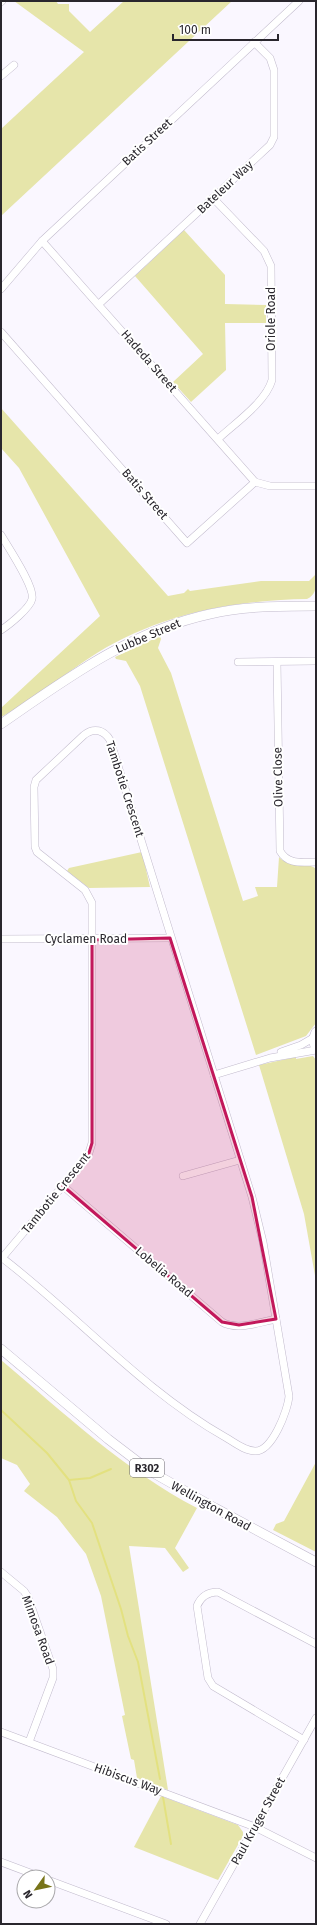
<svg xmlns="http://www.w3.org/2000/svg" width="317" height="1925" font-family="'Fira Sans',sans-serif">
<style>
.green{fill:#e6e5aa}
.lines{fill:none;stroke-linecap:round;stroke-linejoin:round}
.stream{stroke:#e3e180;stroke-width:2}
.minor-casing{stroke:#c2bbcd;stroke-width:8}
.major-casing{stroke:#c2bbcd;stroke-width:10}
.minor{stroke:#fff;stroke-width:7}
.major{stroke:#fff;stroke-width:9}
.marked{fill:#c2185b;fill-opacity:0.2;stroke:#c2185b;stroke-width:3;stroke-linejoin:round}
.labels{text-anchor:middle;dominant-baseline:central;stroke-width:4;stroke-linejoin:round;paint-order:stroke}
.shield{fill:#fff;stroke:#69676c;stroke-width:1}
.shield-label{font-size:11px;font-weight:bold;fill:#29262d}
.street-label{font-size:12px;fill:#29262d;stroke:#fff}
</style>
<rect width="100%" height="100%" fill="#faf7ff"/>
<!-- green -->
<g class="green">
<path d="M14 1H56L58 4H69V11L90 32 124 1H232L1 216V129L84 52Z"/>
<path d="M184 230 225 275V304L266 305V323H225L226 370 191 402 173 382 203 354 135 276Z"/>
<path d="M1 408 168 596 184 593 188 589 190 591 261 581H309L316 574C316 586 317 594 307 599 234 600 160 614 97 653 65 673 35 699 1 717V708L100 616 19 468 1 448Z"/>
<path d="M160 636 161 639 158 648 171 673 243 901 258 896 255 887H277L279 857C291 870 304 859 316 869V1023L306 1036 256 1055 140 686 126 661 116 659 115 657Z"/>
<path d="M142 852 150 887 89 888 67 871 69 868Z"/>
<path d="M313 1056 316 1060V1281L304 1214 259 1065 296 1057V1059Z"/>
<path d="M1 1360C64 1413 124 1470 197 1508L175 1548 189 1568 183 1572 165 1548 129 1546 168 1790 137 1778 134 1760 131 1759 122 1716 125 1715 101 1596 86 1554 57 1517 24 1491 30 1484 17 1465 1 1458Z"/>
<path d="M316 1462V1552L273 1530 276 1524 284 1521Z"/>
<path d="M161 1796 238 1825 243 1832V1836L218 1880 134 1847Z"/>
</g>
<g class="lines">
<!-- stream -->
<g class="stream">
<path d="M1 1410 47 1453 69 1480 76 1501 92 1523 121 1609 128 1636 138 1662 160 1779"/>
<path d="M69 1480 90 1478 111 1469"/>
<path d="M163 1797 171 1844"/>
</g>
<!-- minor casing -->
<g class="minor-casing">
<g id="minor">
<path d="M1 2 2 1"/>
<path d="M1 76 14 65"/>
<path d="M213 198 264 251 271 266 272 380C266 402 234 424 218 439"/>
<path d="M42 241 255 482 270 486H316"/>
<path d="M1 289 42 241 299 1"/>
<path d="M99 304 270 145 274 137V70L270 58 254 42"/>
<path d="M1 332 187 543 255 482"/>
<path d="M1 535C8 547 35 587 32 599 30 608 9 625 1 630"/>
<path d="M238 662 314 661"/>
<path d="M277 662 280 851C288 865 301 862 316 862"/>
<path d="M1 939 170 938"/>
<path d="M281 1052 301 1045 313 1038"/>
<path d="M214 1075 270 1058 316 1050"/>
<path d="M183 1176 240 1160"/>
<path d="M63 1186 222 1322C237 1331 260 1322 276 1319"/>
<path d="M1 1257C77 1315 142 1390 225 1437 234 1442 244 1451 255 1451 272 1452 288 1410 289 1396L263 1242 252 1197 110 740C104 730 94 727 84 735L36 780 34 787 35 847 37 852 85 890 92 903V1143L88 1156 2 1258"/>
<path d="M1 1572 24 1591 28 1597 53 1669V1678L29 1742"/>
<path d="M1 1732 255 1827 316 1858"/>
<path d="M304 1740 213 1686 208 1678 197 1606C201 1596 208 1592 218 1592L316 1644"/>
<path d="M1 1862 41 1877"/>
<path d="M48 1880 166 1924"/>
<path d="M200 1924 316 1718"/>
</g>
</g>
<!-- major casing -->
<g class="major-casing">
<g id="major">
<path d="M1 724C66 679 131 631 210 614 244 606 281 606 316 606"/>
<path d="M316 1032 313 1040 316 1049"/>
<path d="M1 1349 108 1439 150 1471 215 1508 316 1562"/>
</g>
</g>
<!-- minor -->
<use href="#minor" class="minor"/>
<!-- major -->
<use href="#major" class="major"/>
</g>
<!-- marked area -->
<path class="marked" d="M170 938 252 1197 276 1319 239 1325 222 1322 63 1186 88 1156 92 1143V940Z"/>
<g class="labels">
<!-- shield labels -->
<rect class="shield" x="130" y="1459" width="34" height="18" rx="3"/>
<g class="shield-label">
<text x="147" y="1468">R302</text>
</g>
<!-- street labels -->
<g class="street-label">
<text transform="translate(147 142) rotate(-43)">Batis Street</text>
<text transform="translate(225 187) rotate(-43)">Bateleur Way</text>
<text transform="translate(271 319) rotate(-90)">Oriole Road</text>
<text transform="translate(149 361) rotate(49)">Hadeda Street</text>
<text transform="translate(145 494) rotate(49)">Batis Street</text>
<text transform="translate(148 636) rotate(-23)">Lubbe Street</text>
<text transform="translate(278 777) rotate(-91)">Olive Close</text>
<text transform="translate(125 789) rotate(72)">Tambotie Crescent</text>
<text x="86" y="939">Cyclamen Road</text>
<text transform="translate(56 1193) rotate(-51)">Tambotie Crescent</text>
<text transform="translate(164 1272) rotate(40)">Lobelia Road</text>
<text transform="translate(211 1506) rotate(29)">Wellington Road</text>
<text transform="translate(38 1630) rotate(70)">Mimosa Road</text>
<text transform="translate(128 1779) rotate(20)">Hibiscus Way</text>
<text transform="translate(258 1821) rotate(-61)">Paul Kruger Street</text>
</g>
</g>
<!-- border -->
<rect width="317" height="1925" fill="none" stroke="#29262d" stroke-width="4"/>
<!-- north arrow -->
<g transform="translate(36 1889) rotate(237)"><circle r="19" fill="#ffffff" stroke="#a9a8ab"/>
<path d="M0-3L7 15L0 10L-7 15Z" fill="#787419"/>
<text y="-6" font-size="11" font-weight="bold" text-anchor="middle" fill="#29262d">N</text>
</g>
<!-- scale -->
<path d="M173 34v6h105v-6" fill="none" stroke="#29262d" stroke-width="2"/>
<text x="179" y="34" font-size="12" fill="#29262d" stroke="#ffffff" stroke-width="3" paint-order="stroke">100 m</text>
</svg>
